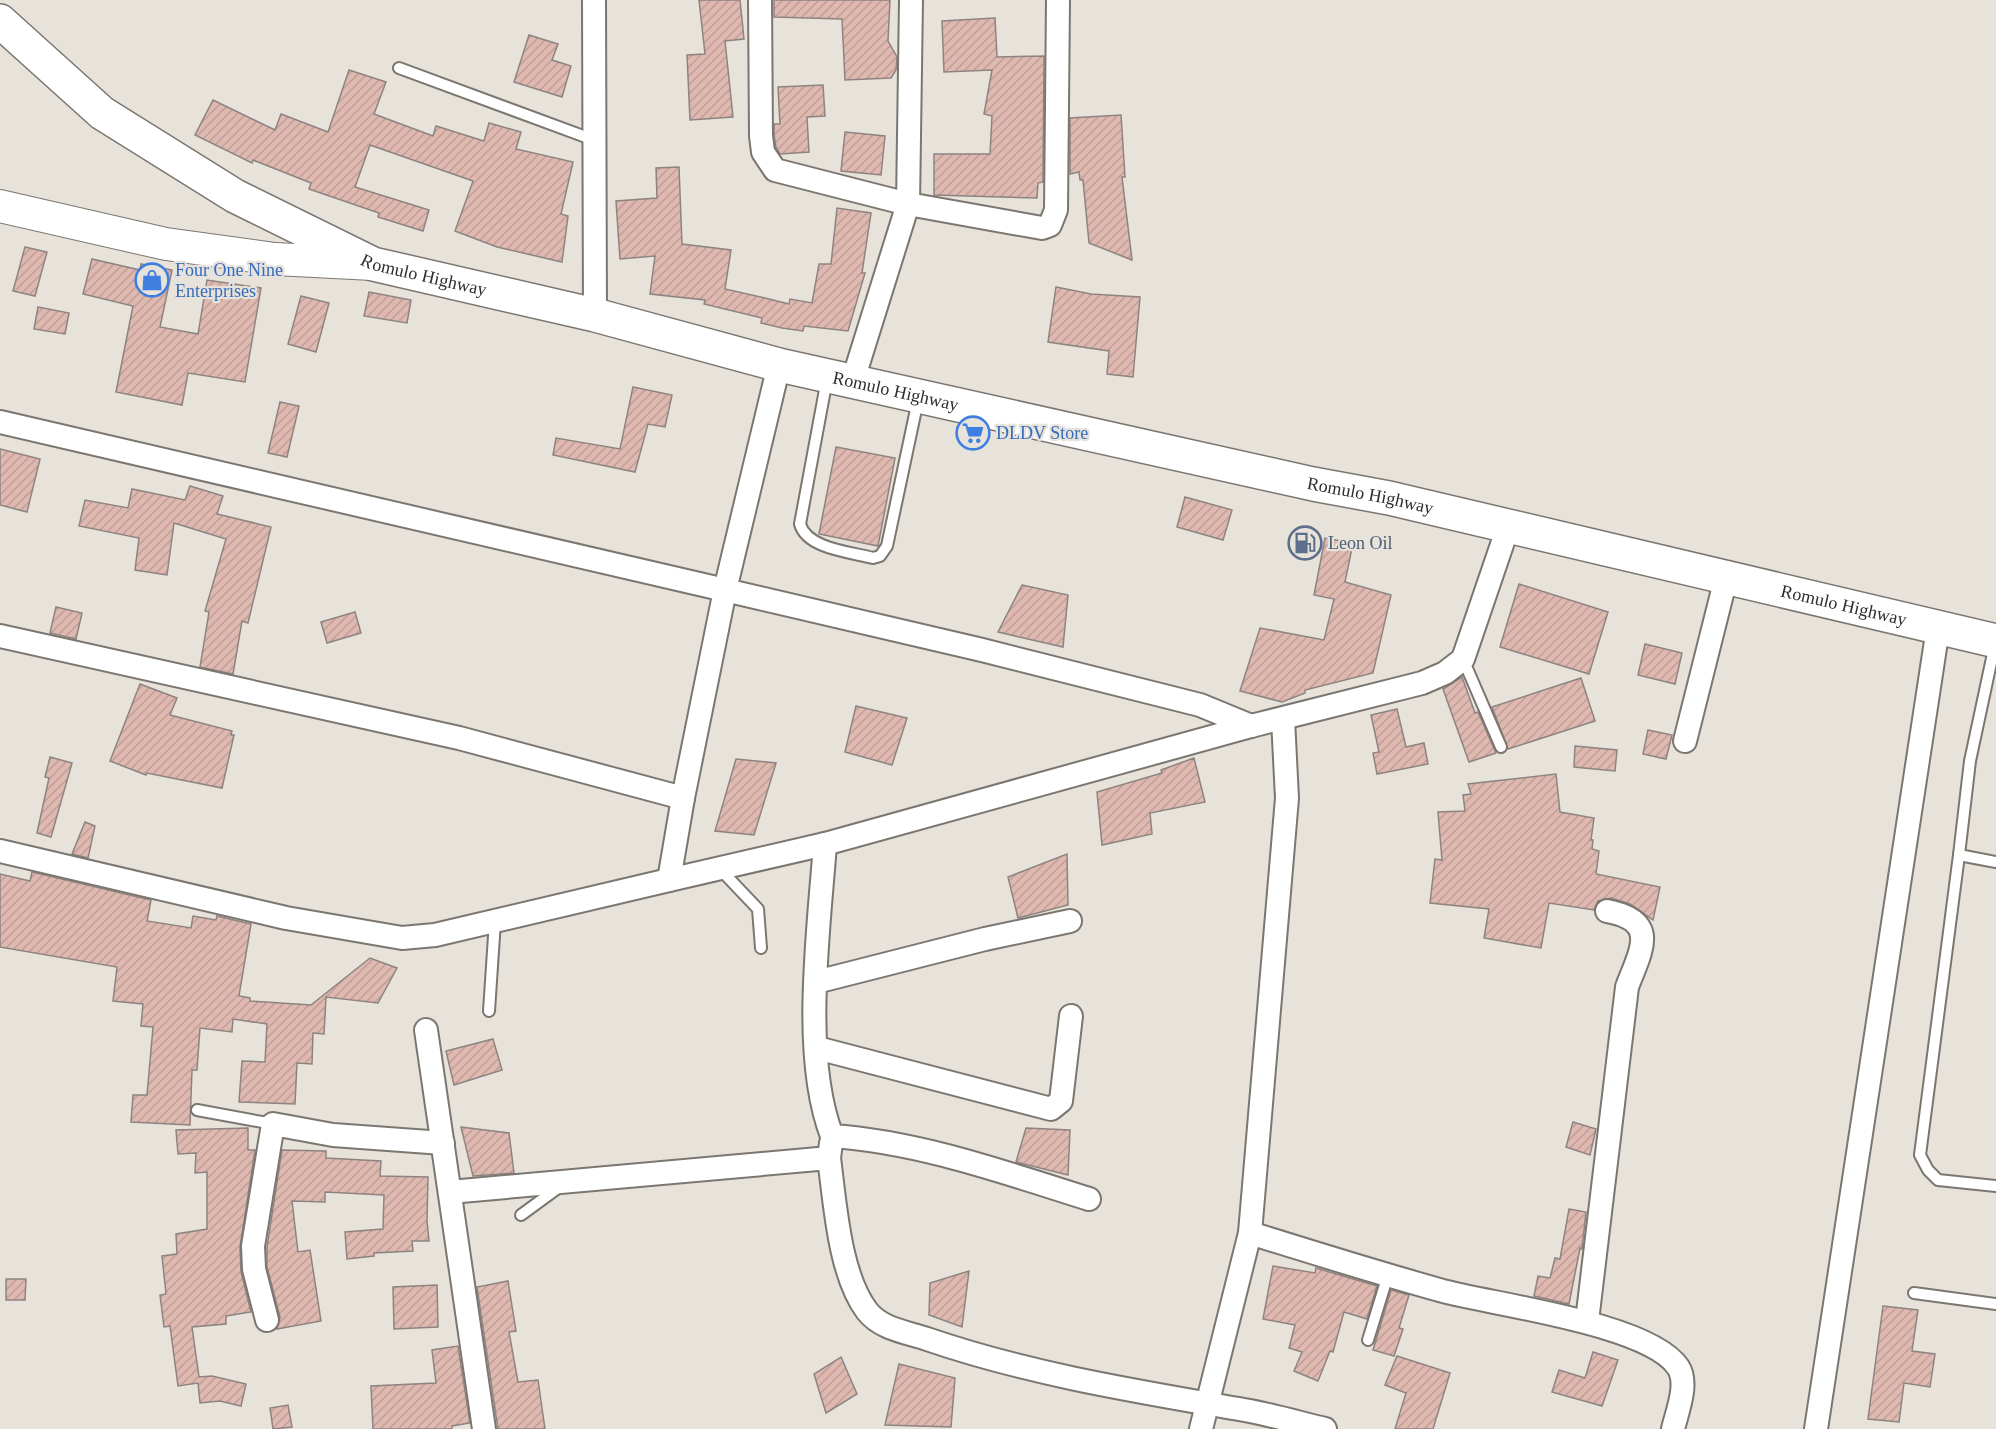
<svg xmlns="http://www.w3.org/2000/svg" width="1996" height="1429" font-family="'Times New Roman',serif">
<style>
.building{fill:url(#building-hatch);stroke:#8d8482;stroke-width:1.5}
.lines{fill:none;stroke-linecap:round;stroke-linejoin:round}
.service-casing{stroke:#7b7670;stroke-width:14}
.minor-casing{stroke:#7b7670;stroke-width:26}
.secondary-casing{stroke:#7b7670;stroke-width:34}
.trunk-casing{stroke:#7b7670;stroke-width:36}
.service{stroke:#fff;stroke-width:10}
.minor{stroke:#fff;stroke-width:22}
.secondary{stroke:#fff;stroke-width:32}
.trunk{stroke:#fff;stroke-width:33}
.labels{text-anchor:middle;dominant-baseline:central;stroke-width:4.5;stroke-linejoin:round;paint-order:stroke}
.shop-label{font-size:18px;fill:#366cbe;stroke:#e7e2da;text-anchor:start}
.street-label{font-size:18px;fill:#302e2b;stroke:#e7e2da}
.service-label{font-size:18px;fill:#4e5e75;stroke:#e7e2da;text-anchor:start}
</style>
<defs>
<pattern id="building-hatch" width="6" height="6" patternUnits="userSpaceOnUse" patternTransform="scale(1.5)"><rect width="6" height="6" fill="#dfb8b0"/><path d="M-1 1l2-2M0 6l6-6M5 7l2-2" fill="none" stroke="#c09e98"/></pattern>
</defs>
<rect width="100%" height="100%" fill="#e7e2da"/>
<!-- building -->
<g class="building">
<path d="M699 0H740L744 39 725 41 733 117 690 120 687 55 705 54Z"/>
<path d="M774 0H890L888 41 897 57 896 70 891 78 845 80 842 19 774 17Z"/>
<path d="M995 18 997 57 1044 56 1043 182 1038 183 1037 198 934 195V154H990L992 116 984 114 992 70 944 72 942 21Z"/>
<path d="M529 35 558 44 552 60 571 66 562 97 514 82Z"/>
<path d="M349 70 386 82 374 114 433 136 436 126 484 141 489 123 521 132 516 149 573 162 561 214 568 216 562 262 497 247 455 231 473 181 370 145 355 187 429 210 423 231 378 217 379 213 309 189 311 183 253 160 252 163 195 135 213 100 275 130 281 114 328 132Z"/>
<path d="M823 85 825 116 807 117 809 152 780 154 776 147 774 135V124H780L778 87Z"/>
<path d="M1121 115 1125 177H1122L1132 260 1089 243 1083 180H1080L1079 172 1070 174V118Z"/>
<path d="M845 132 885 136 881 175 841 171Z"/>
<path d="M679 167 682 244 731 250 725 289 765 298 789 304 790 299 812 303 819 264H831L837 208 871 213 862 273H865L848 331 804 326 803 331 782 328 761 323 762 318 704 304 705 300 650 294 655 256 620 259 616 201 657 198 656 168Z"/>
<path d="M25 247 47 252 35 296 13 291Z"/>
<path d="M92 259 140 270 141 264 172 270 160 327 198 334 207 280 261 288 245 382 188 373 182 405 116 392 133 306 83 294Z"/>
<path d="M1056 287 1091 294 1140 297 1133 377 1107 374 1109 351 1048 342Z"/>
<path d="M369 292 411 300 407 323 364 316Z"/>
<path d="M301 296 329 303 316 352 288 344Z"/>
<path d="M38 307 69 313 65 334 34 329Z"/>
<path d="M633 387 672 395 665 427 648 424 635 472 553 455 556 438 620 449Z"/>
<path d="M280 402 299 406 287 457 268 453Z"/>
<path d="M836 447 895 458 878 546 819 534Z"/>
<path d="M0 449 40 459 27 512 0 505Z"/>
<path d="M190 486 223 496 217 514 271 527 248 623 242 621 233 674 200 667 209 612 205 611 226 539 174 523 167 575 135 570 139 538 79 526 85 500 128 508 132 489 185 500Z"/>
<path d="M1185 497 1232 510 1223 540 1177 527Z"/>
<path d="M1325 538 1353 543 1345 582 1391 595 1373 673 1305 690V693L1282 702 1240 691 1260 628 1324 640 1334 599 1314 595Z"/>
<path d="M1519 584 1608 612 1589 674 1500 647Z"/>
<path d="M1022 585 1068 595 1063 647 998 632Z"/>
<path d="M56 607 82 613 76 639 50 633Z"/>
<path d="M355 612 361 633 327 643 321 622Z"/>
<path d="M1645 644 1682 653 1675 684 1638 675Z"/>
<path d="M1462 677 1475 713 1478 712 1496 753 1469 762 1443 689Z"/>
<path d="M1581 678 1595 721 1508 749 1492 707Z"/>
<path d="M140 684 177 698 170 715 232 731 231 735H234L222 788 147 773 146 775 110 761Z"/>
<path d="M856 706 907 718 892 765 845 752Z"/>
<path d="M1397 709 1406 747 1424 743 1428 764 1377 774 1373 753 1379 752 1371 715Z"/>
<path d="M1648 730 1672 735 1666 759 1643 754Z"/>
<path d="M1575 746 1617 750 1615 771 1574 767Z"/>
<path d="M50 757 72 763 51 837 37 833 49 778 45 777Z"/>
<path d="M1194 758 1205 802 1150 813 1152 834 1102 845 1097 792 1162 773 1161 770Z"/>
<path d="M736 759 776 763 754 835 715 831Z"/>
<path d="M1556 774 1560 812 1594 818 1591 840H1593L1592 849 1599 851 1596 874 1660 887 1653 920 1630 904 1611 898 1598 901 1594 910 1549 903 1541 948 1484 938 1489 909 1430 903 1435 859 1442 860 1438 812 1465 811 1463 795 1471 794 1468 784Z"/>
<path d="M85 822 95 826 88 858 72 854Z"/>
<path d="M1067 854 1068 905 1018 918 1008 877Z"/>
<path d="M32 872 151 900 147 921 191 928 193 916 216 920 217 916 251 924 239 996 250 998V1001L311 1005 370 958 397 968 378 1003 326 997 324 1034 313 1033 312 1064 297 1063 295 1104 239 1102 242 1061 265 1062 267 1024 233 1019 232 1032 200 1028 197 1070H192L190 1125 131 1122 133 1095H147L153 1027 141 1026 143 1004 113 1001 117 967 0 947V874L30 881Z"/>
<path d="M493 1039 502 1070 454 1085 446 1051Z"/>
<path d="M1573 1122 1596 1129 1590 1155 1566 1147Z"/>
<path d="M461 1127 509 1133 514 1173 473 1176Z"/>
<path d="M248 1128V1150H255L240 1247 241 1272 251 1312 226 1316V1324L192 1327 199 1377 212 1376 246 1384 241 1406 220 1401 200 1403 198 1383 178 1386 170 1326 164 1327 160 1295 166 1294 162 1256 177 1254 176 1234 207 1229V1172L195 1173 196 1153 178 1154 176 1130Z"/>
<path d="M1026 1128 1070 1130 1068 1175 1016 1162Z"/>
<path d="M282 1150 326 1151V1158L381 1161 380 1176 428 1177 427 1221 429 1241H412L413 1251 374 1253V1256L347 1259 345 1232 383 1229 384 1195 325 1192V1202L292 1201 298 1252 310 1250 321 1321 277 1329 280 1317 267 1267V1247Z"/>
<path d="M1569 1209 1586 1212 1582 1249 1580 1248 1569 1304 1534 1296 1538 1276 1550 1278 1555 1258 1560 1259Z"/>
<path d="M1273 1266 1315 1273 1316 1268 1377 1286 1367 1319 1344 1312 1333 1352 1330 1351 1318 1381 1294 1371 1302 1352 1289 1348 1295 1325 1263 1319Z"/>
<path d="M969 1271 962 1327 929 1315 930 1283Z"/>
<path d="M6 1279H26L25 1300H6Z"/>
<path d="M508 1281 516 1331 509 1332 518 1382 538 1380 545 1429H498L477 1287Z"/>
<path d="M437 1285 438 1327 394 1329 393 1287Z"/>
<path d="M1391 1290 1409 1295 1399 1328 1403 1329 1394 1356 1373 1350Z"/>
<path d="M1883 1306 1918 1310 1912 1351 1935 1354 1930 1387 1904 1383 1899 1422 1868 1419Z"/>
<path d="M458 1346 470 1423 452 1426V1429H373L371 1386 436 1383 432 1350Z"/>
<path d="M1593 1352 1618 1360 1602 1406 1552 1392 1559 1370 1585 1378Z"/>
<path d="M1397 1356 1450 1373 1433 1429H1395L1406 1393 1385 1385Z"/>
<path d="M841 1357 857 1394 826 1413 814 1374Z"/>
<path d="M899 1364 955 1378 951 1427 885 1425Z"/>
<path d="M288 1405 292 1427 273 1429 270 1408Z"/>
</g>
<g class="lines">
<!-- service casing -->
<g class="service-casing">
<g id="service">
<path d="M399 68 594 140"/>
<path d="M827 379 800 524C807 549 851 552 873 558L880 556 887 546 918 400"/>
<path d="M1995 644 1970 761 1959 855 1996 862"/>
<path d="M1463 659 1501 747"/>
<path d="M1959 855 1920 1155 1928 1170 1938 1180 1996 1186"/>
<path d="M719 868 758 909 761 948"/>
<path d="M489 1011 495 921"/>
<path d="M197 1110 273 1124"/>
<path d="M521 1215 562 1185"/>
<path d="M1914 1293 1996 1304"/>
<path d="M1368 1340 1388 1275"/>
</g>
</g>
<!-- minor casing -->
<g class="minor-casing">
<g id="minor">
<path d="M594 0 595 315"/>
<path d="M760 0 761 136 763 152 775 170 908 204 1042 228 1050 225 1056 210 1058 0"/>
<path d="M779 365 725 590 982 650 1200 705 1251 726"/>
<path d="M853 380 908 204 911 0"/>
<path d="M0 422 725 590 683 798 459 738 0 636"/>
<path d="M1685 741 1726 578"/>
<path d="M683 798 669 880 825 844 1251 726 1422 683 1445 673 1463 659 1508 527"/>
<path d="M825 844C819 928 801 1057 832 1136 920 1142 1006 1173 1089 1199"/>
<path d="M0 851 286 918 402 938 435 935 669 880"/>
<path d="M816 982 985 939 1070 921"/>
<path d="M426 1030 484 1429"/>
<path d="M817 1048 1051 1109 1061 1101 1071 1016"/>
<path d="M829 1158C835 1202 839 1274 867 1311 881 1329 906 1332 927 1339 1032 1375 1141 1392 1250 1411 1275 1416 1300 1423 1325 1429"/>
<path d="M450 1192 829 1158 831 1143"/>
<path d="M1250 1233C1314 1253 1378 1273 1443 1291 1496 1305 1649 1324 1678 1367 1689 1383 1677 1412 1673 1429"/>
<path d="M267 1320 254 1269 253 1246 273 1124 333 1135 443 1143"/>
<path d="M1587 1321 1627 987C1641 950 1660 921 1607 911"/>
<path d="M1201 1429 1250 1233 1287 798 1283 719"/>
<path d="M1816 1429 1938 628"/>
</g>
</g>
<!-- secondary casing -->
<g class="secondary-casing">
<path id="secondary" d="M0 206 166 244 275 259 373 264"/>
</g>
<!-- trunk casing -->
<g class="trunk-casing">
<g id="trunk">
<path id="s1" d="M0 21 102 113 235 196 373 264 595 315 779 365 1313 484 1389 498 1996 641"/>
</g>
</g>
<!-- service -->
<use href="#service" class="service"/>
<!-- minor -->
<use href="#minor" class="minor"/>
<!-- secondary -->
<use href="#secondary" class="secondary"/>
<!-- trunk -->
<use href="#trunk" class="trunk"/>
</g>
<!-- icons -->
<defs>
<g id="shop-ring" transform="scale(1.725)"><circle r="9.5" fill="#e7e2da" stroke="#3f7fe0" stroke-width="1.5"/><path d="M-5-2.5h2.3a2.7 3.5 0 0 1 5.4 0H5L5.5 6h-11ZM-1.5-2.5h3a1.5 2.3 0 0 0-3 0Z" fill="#3f7fe0"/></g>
<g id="supermarket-ring" transform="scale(1.725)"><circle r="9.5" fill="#e7e2da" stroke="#3f7fe0" stroke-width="1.5"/><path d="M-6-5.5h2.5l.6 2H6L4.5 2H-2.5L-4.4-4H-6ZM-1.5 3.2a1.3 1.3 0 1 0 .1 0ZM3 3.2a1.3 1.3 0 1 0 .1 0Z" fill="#3f7fe0"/></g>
<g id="fuel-ring" transform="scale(1.725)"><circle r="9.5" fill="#e7e2da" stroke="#5c6f8a" stroke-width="1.5"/><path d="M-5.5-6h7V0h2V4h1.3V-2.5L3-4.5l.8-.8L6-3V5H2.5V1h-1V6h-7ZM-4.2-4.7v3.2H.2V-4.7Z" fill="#5c6f8a"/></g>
</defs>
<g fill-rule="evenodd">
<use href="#shop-ring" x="152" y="280"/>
<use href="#supermarket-ring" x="973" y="433"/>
<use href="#fuel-ring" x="1305" y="543"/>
</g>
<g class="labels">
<!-- shop labels -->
<g class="shop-label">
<text x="175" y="270">Four One Nine<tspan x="175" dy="21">Enterprises</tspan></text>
<text x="996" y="433">DLDV Store</text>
</g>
<!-- street labels -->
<g class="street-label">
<text stroke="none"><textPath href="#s1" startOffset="500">Romulo Highway</textPath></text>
<text stroke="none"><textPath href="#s1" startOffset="986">Romulo Highway</textPath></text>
<text stroke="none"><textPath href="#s1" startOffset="1472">Romulo Highway</textPath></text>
<text stroke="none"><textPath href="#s1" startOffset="1958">Romulo Highway</textPath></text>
</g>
<!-- service labels -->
<g class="service-label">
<text x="1328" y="543">Leon Oil</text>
</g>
</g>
</svg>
